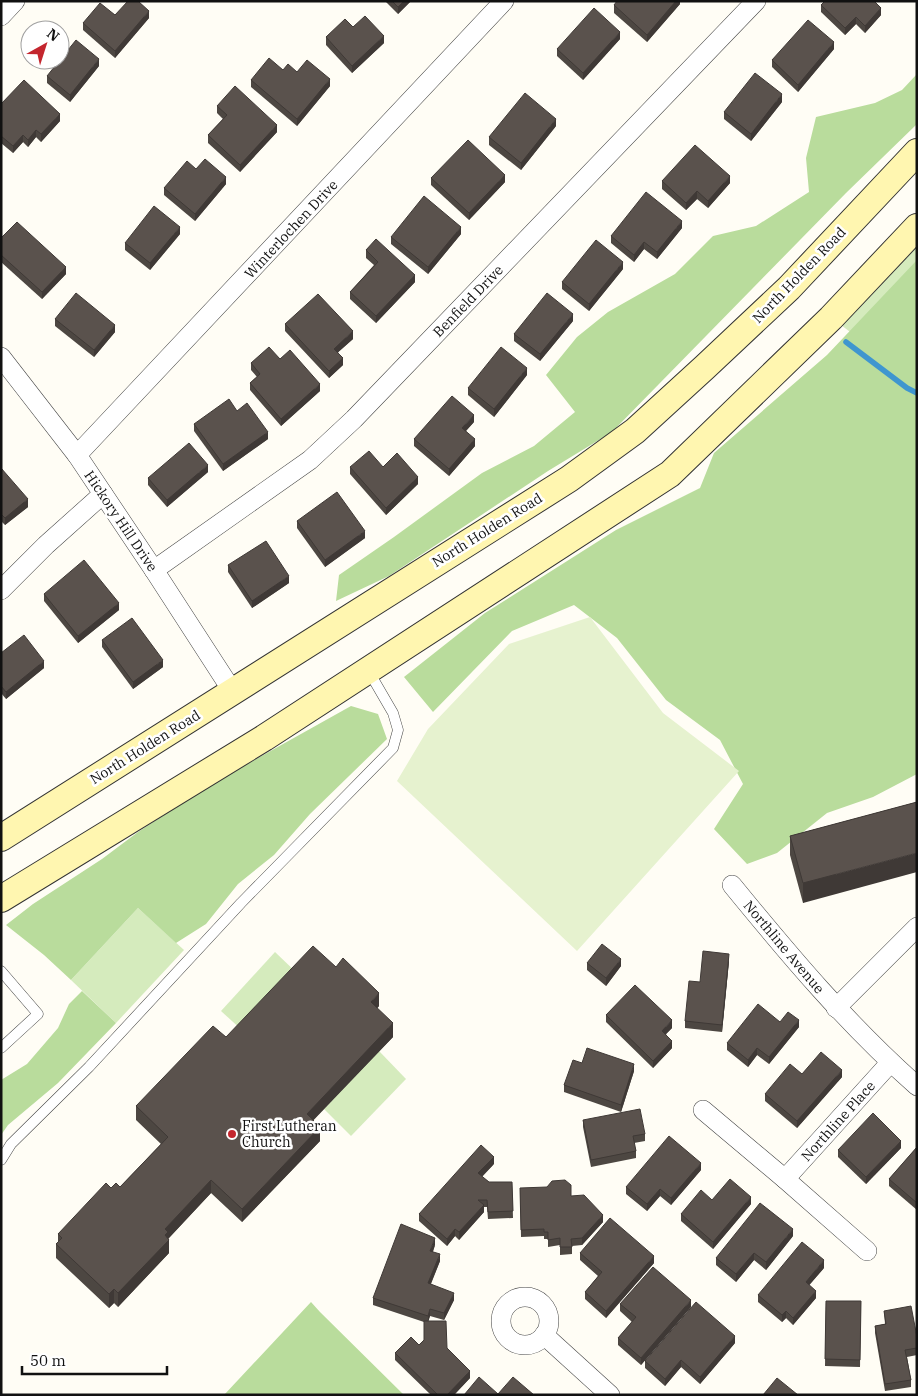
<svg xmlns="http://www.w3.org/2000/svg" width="918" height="1396" font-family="'IBM Plex Serif',serif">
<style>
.green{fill:#d5ebbd}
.forest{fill:#b9dc9c}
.pitch{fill:#e6f2cf}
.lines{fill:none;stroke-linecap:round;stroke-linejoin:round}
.stream{stroke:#3f96cf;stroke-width:5.5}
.lane-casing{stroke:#444;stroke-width:11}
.street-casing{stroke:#444;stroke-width:20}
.secondary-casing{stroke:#333;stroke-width:28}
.lane{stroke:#fff;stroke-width:10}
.street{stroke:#fff;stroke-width:19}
.secondary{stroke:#fff6b0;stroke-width:26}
.wall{fill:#4d4742}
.shaded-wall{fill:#3f3936}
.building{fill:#5a524d;stroke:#3f3936}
.poi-dot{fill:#c4262e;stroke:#fff;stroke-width:2}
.labels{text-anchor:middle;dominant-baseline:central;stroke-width:5;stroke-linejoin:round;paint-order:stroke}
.street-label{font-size:14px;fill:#111;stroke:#fff}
.poi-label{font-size:14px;fill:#111;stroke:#fff;text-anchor:start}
</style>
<rect width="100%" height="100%" fill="#fffdf5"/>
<!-- green -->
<g class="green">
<path d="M917 246V383L841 325Z"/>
<path d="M138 908 184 950 116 1023 71 980Z"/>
<path d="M275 952 299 975 244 1032 221 1011Z"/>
<path d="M379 1051 406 1079 351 1136 324 1109Z"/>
</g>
<!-- forest -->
<g class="forest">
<path d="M917 74V124L846 193 612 432 548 471 389 576 336 601 339 575 394 537 482 473 534 446 575 412 546 375 577 337 608 312 675 274 713 236 756 226 809 192 806 158 816 117 875 103 902 90Z"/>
<path d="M917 260V774L873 797 827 813 777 853 747 864 714 829 743 784 720 740 666 700 617 638 574 605 512 631 433 712 404 677 485 613 616 530 700 488 714 453 827 355Z"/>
<path d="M351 706 378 714 387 739 310 814 274 855 238 884 206 924 176 943 138 908 71 980 44 955 6 925 33 904 102 859 138 832 210 785Z"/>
<path d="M82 991 116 1023 58 1083 8 1125 1 1135V1080L27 1064 58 1028 69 1004Z"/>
<path d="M311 1302 320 1312 404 1395H224Z"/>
</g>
<!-- pitch -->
<path class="pitch" d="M590 617 663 713 739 771 577 951 397 781 428 729 509 644Z"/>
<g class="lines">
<!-- stream -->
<path class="stream" d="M846 342 907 388 917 393"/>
<!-- lane casing -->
<g class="lane-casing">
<g id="lane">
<path d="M1 971 38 1014 1 1048"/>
<path d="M1 1160 11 1144 89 1067 241 903 393 748 398 730 393 713 368 670"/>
</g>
</g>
<!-- street casing -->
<g class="street-casing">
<g id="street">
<path d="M1 16 15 1"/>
<path d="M1 357 77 455 154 570 233 692"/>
<path d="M77 455 504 1"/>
<path d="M154 570 310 460 354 419 756 1"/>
<path d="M1 590 46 545 103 494"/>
<path d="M732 885C790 956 848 1025 917 1086"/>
<path d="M836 1008 917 927"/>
<path d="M703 1110 785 1179 867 1251"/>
<path d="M785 1179 890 1063"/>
<circle cx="525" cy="1321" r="24"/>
<path d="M544 1335 610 1395"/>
</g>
</g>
<!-- secondary casing -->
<g class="secondary-casing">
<g id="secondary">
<path d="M1 838 569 479 635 431 705 367 789 288 917 152"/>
<path d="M1 899 264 738 670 474 831 318 917 227"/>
</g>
</g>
<!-- lane -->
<use href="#lane" class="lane"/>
<!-- street -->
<use href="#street" class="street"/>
<!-- secondary -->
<use href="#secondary" class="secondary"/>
</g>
<!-- wall -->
<g class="wall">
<path d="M385 1H411L398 14Z"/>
<path d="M680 1V4L647 42 614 13V5Z"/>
<path d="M875 2 881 15 865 33 856 24 845 35 821 12V5Z"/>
<path d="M115 15 149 18 115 58 83 30V23Z"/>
<path d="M353 27 384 43 352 73 326 45V37Z"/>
<path d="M620 39 583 80 557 56V49Z"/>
<path d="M834 49 798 92 772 67V60Z"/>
<path d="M99 66 70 102 47 83V76Z"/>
<path d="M283 70 297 72 330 86 297 126 251 87V80Z"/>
<path d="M782 102 751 141 724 119V112Z"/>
<path d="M1 104 60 121 41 142 36 137 28 147 23 142 13 153 1 143Z"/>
<path d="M217 106 277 132 240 172 208 143V135L223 119 217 113Z"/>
<path d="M556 126 521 170 489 145V137Z"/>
<path d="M196 169 226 184 195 221 164 195V188Z"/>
<path d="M431 178 505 182 469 220 431 185Z"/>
<path d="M662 181 730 183 708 208 697 199 686 210 662 189Z"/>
<path d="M682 228 657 259 644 249 634 262 611 243V236Z"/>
<path d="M180 234 150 270 125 250V243Z"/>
<path d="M461 234 428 274 391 244V237Z"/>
<path d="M1 238 66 274 42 299 1 262Z"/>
<path d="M366 250 415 282 376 323 350 299V292L374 265 366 258Z"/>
<path d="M623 269 589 311 562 289V282Z"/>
<path d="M55 319 115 332 94 357 55 326Z"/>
<path d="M573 321 540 361 514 341V334Z"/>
<path d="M285 324 353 339 338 352 343 365 329 378 285 331Z"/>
<path d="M251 363 320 391 281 426 250 390V383L257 377 251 370Z"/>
<path d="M527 375 494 417 468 395V388Z"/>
<path d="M237 411 268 439 223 471 194 431V424Z"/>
<path d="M474 422 466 431 475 446 449 476 414 446V439Z"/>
<path d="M350 467H383L418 484 386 515 350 474Z"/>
<path d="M1 468 28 507 5 525 1 521Z"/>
<path d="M208 472 167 507 148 485V478Z"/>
<path d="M297 521 365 538 325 567 297 528Z"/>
<path d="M228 565 289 583 252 608 228 572Z"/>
<path d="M44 594 119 610 78 643 44 601Z"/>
<path d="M102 640 163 667 133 689 102 647Z"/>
<path d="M1 653 44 668 6 699 1 693Z"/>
<path d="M917 802 803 903 790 855V836Z"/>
<path d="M729 961 722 1032 685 1028V1021L700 982Z"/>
<path d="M587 963 621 966 606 986 587 970Z"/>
<path d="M336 967 379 1006 377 1008 393 1037 313 1120 320 1141 242 1222 211 1193 168 1239 169 1253 118 1307 114 1303 109 1308 56 1258V1244L58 1242V1234L111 1188 120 1187 161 1144 136 1120V1106L226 1037Z"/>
<path d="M606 1015 672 1028 666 1034 672 1048 653 1068 606 1022Z"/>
<path d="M780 1022 799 1027 769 1064 757 1055 748 1067 727 1050V1043Z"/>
<path d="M582 1063 634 1071 621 1112 564 1092V1085Z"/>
<path d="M802 1074 842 1077 797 1128 765 1101V1094Z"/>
<path d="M583 1120 645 1134V1141L634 1143 636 1151V1158L591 1167 583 1127Z"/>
<path d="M917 1147V1210L889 1186V1179Z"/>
<path d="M901 1148 866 1184 838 1157V1150Z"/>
<path d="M494 1164 482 1177 489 1182H512L513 1218 488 1219 487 1207H484V1212L459 1240 455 1236 447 1246 419 1221V1214Z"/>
<path d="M701 1170 671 1205 660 1196 647 1211 626 1194V1187Z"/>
<path d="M520 1188 571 1196 603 1222 582 1245 572 1246V1254L560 1255V1245L548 1247V1239H544V1236L521 1237Z"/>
<path d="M712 1200 751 1204 713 1249 681 1221V1214Z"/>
<path d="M793 1236 766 1270 754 1260 736 1282 716 1265V1258Z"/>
<path d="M435 1245 433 1252 440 1261 431 1284 454 1300 444 1320 430 1316 428 1321 447 1348 470 1378 454 1395H431L395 1360V1353L419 1345 424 1340V1322L373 1305V1298Z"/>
<path d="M580 1253 654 1263 606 1318 585 1299V1292L598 1276 580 1260Z"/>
<path d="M824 1268 809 1285 816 1298 793 1325 786 1318 782 1322 758 1302V1295Z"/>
<path d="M826 1301H861L860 1367 825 1366Z"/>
<path d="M620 1304 691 1307 641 1365 618 1345V1338L632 1322 620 1311Z"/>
<path d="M884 1311 917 1337V1355L907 1357 911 1380V1387L885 1391 875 1333V1326L885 1324Z"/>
<path d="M735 1343 700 1384 681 1367 665 1386 645 1368V1361Z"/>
</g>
<!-- shaded-wall -->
<g class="shaded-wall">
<path d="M404 1H411L398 14V7Z"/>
<path d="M676 1H680V4L647 42V35Z"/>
<path d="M881 8V15L865 33V26Z"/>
<path d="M149 11V18L115 58V51Z"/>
<path d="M856 17V24L845 35V28Z"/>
<path d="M620 32V39L583 80V73Z"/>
<path d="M384 36V43L352 73V66Z"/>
<path d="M834 42V49L798 92V85Z"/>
<path d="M99 59V66L70 102V95Z"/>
<path d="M330 79V86L297 126V119Z"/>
<path d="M782 94V102L751 141V134Z"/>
<path d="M60 114V121L41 142V134Z"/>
<path d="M556 119V126L521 170V163Z"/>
<path d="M277 125V132L240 172V165Z"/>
<path d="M36 130V137L28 147V140Z"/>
<path d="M23 135V142L13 153V146Z"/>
<path d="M505 175V182L469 220V213Z"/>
<path d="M730 176V183L708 208V201Z"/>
<path d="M226 177V184L195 221V214Z"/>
<path d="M697 191V199L686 210V203Z"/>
<path d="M682 221V228L657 259V252Z"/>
<path d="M180 227V234L150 270V263Z"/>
<path d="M461 227V234L428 274V267Z"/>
<path d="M644 242V249L634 262V255Z"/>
<path d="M623 262V269L589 311V304Z"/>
<path d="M66 267V274L42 299V292Z"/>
<path d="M415 275V282L376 323V316Z"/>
<path d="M573 314V321L540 361V354Z"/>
<path d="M115 325V332L94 357V350Z"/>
<path d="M353 331V339L334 356V349Z"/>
<path d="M343 358V365L329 378V371Z"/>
<path d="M527 368V375L494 417V409Z"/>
<path d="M320 384V391L281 426V419Z"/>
<path d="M474 415V422L462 435V428Z"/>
<path d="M268 432V439L223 471V464Z"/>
<path d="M475 439V446L449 476V469Z"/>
<path d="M208 465V472L167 507V500Z"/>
<path d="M418 477V484L386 515V508Z"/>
<path d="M28 499V507L5 525V518Z"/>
<path d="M365 531V538L325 567V560Z"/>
<path d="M289 576V583L252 608V601Z"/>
<path d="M119 603V610L78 643V636Z"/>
<path d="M163 660V667L133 689V682Z"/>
<path d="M44 661V668L6 699V692Z"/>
<path d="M917 853V872L803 903V883Z"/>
<path d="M729 954V961L722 1032V1025Z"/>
<path d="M621 959V966L606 986V978Z"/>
<path d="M379 993V1006L371 1016V1002Z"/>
<path d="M672 1020V1028L662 1038V1031Z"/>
<path d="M799 1020V1027L769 1064V1057Z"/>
<path d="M393 1023V1037L307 1127V1114Z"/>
<path d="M672 1041V1048L653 1068V1061Z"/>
<path d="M757 1048V1055L748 1067V1060Z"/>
<path d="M634 1064V1071L621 1112V1105Z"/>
<path d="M842 1070V1077L797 1128V1121Z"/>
<path d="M320 1127V1141L242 1222V1209Z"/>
<path d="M901 1141V1148L866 1184V1177Z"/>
<path d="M494 1157V1164L478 1180V1173Z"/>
<path d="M701 1163V1170L671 1205V1198Z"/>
<path d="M211 1180V1193L168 1239 169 1240V1253L118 1307V1293L165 1229Z"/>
<path d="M660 1189V1196L647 1211V1204Z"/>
<path d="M751 1197V1204L713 1249V1242Z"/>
<path d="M484 1205V1212L459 1240V1232Z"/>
<path d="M603 1215V1222L582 1245V1238Z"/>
<path d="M455 1229V1236L447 1246V1239Z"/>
<path d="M793 1229V1236L766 1270V1262Z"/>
<path d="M435 1238V1245L430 1258V1251Z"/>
<path d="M754 1253V1260L736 1282V1274Z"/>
<path d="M440 1254V1261L428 1290V1283Z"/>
<path d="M654 1256V1263L606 1318V1311Z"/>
<path d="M824 1260V1268L806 1289V1282Z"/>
<path d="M114 1289V1303L109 1308V1294Z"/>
<path d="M816 1291V1298L793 1325V1318Z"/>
<path d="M454 1293V1300L444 1320V1313Z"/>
<path d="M691 1300V1307L641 1365V1358Z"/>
<path d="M430 1309V1316L428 1323V1316Z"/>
<path d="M786 1311V1318L782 1322V1315Z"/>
<path d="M735 1336V1343L700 1384V1377Z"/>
<path d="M681 1360V1367L665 1386V1379Z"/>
<path d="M470 1371V1378L454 1395H447Z"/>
</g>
<!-- building -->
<g class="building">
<path d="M128 1H138L149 11 115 51 83 23 100 3 115 15Z"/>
<path d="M392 1H404L398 7Z"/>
<path d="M617 1H676L647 35 614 5Z"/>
<path d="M825 1H874L881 8 865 26 856 17 845 28 821 5Z"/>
<path d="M594 8 620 32 583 73 557 49Z"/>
<path d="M365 16 384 36 352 66 326 37 345 19 353 27Z"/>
<path d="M808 20 834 42 798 85 772 60Z"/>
<path d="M76 40 99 59 70 95 47 76Z"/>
<path d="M269 58 283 70 288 64 297 72 307 60 330 79 297 119 251 80Z"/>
<path d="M755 73 782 94 751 134 724 112Z"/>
<path d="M24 80 60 114 41 134 36 130 28 140 23 135 13 146 1 136V104Z"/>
<path d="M235 86 277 125 240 165 208 135 227 115 217 106Z"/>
<path d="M525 93 556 119 521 163 489 137Z"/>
<path d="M468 140 505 175 469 213 431 178Z"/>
<path d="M695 145 730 176 708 201 697 191 686 203 662 181Z"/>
<path d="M205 159 226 177 195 214 164 188 187 161 196 169Z"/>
<path d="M646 192 682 221 657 252 644 242 634 255 611 236Z"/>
<path d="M424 196 461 227 428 267 391 237Z"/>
<path d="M154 206 180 227 150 263 125 243Z"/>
<path d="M17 222 66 267 42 292 1 255V238Z"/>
<path d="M376 239 415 275 376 316 350 292 378 262 366 250Z"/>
<path d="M596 240 623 262 589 304 562 282Z"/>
<path d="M76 293 115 325 94 350 55 319Z"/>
<path d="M547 293 573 314 540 354 514 334Z"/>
<path d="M318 294 353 331 334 349 343 358 329 371 285 324Z"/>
<path d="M269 347 280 359 290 350 320 384 281 419 250 383 260 374 251 363Z"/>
<path d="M501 347 527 368 494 409 468 388Z"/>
<path d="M452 396 474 415 462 428 475 439 449 469 414 439Z"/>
<path d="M229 399 237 411 247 403 268 432 223 464 194 424Z"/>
<path d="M189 443 208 465 167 500 148 478Z"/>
<path d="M369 451 383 467 397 453 418 477 386 508 350 467Z"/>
<path d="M1 468 28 499 5 518 1 514Z"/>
<path d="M337 492 365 531 325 560 297 521Z"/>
<path d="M266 541 289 576 252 601 228 565Z"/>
<path d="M84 560 119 603 78 636 44 594Z"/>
<path d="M132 618 163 660 133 682 102 640Z"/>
<path d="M24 635 44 661 6 692 1 686V653Z"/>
<path d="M917 802V853L803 883 790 836Z"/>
<path d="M602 944 621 959 606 978 587 963Z"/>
<path d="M313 946 336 967 343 958 379 993 371 1002 393 1023 307 1114 320 1127 242 1209 211 1180 165 1229 168 1232 165 1235 169 1240 118 1293 114 1289 109 1294 56 1244 62 1238 58 1234 106 1183 111 1188 116 1183 120 1187 168 1137 136 1106 213 1026 226 1037Z"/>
<path d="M703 951 729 954 722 1025 685 1021 689 981 700 982Z"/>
<path d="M635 985 672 1020 662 1031 672 1041 653 1061 606 1015Z"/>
<path d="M758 1004 780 1022 788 1012 799 1020 769 1057 757 1048 748 1060 727 1043Z"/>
<path d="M587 1048 634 1064 621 1105 564 1085 573 1060 582 1063Z"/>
<path d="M821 1052 842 1070 797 1121 765 1094 790 1064 802 1074Z"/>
<path d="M640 1109 645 1134 633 1136 636 1151 591 1160 583 1120Z"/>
<path d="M873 1113 901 1141 866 1177 838 1150Z"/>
<path d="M669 1136 701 1163 671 1198 660 1189 647 1204 626 1187Z"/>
<path d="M481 1145 494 1157 478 1173 489 1182H512L513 1211 488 1212 487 1200H478L484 1205 459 1232 455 1229 447 1239 419 1214Z"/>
<path d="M917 1147V1203L889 1179Z"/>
<path d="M730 1179 751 1197 713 1242 681 1214 701 1190 712 1200Z"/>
<path d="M565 1180 571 1185V1196L584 1195 603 1215 582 1238 571 1239 572 1247H560V1238L548 1240V1232H544V1229L521 1230 520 1188 547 1187 552 1181Z"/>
<path d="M760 1203 793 1229 766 1262 754 1253 736 1274 716 1258Z"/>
<path d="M610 1218 654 1256 606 1311 585 1292 602 1272 580 1253Z"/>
<path d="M401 1224 435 1238 430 1251 440 1254 428 1283 454 1293 444 1313 430 1309 428 1316 373 1298Z"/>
<path d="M802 1242 824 1260 806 1282 816 1291 793 1318 786 1311 782 1315 758 1295Z"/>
<path d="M653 1267 691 1300 641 1358 618 1338 636 1317 620 1304Z"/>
<path d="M826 1301H861L860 1360 825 1359Z"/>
<path d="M696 1302 735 1336 700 1377 681 1360 665 1379 645 1361Z"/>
<path d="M911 1306 917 1337V1348L905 1350 911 1380 885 1384 875 1326 886 1324 884 1311Z"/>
<path d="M424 1321H446L447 1348 470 1371 447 1395H438L395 1353 411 1337 419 1345 424 1340Z"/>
<path d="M479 1377 498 1394 513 1377 534 1395H464Z"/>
<path d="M777 1378 798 1395H763Z"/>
</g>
<!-- markers -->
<circle class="poi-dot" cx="232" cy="1134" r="5"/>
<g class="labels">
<!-- street labels -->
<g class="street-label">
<text transform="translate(291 229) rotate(-47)">Winterlochen Drive</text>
<text transform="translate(799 275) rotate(-46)">North Holden Road</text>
<text transform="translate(468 301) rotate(-46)">Benfield Drive</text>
<text transform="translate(121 521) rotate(56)">Hickory Hill Drive</text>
<text transform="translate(487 530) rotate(-32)">North Holden Road</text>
<text transform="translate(145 747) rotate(-32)">North Holden Road</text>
<text transform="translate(784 947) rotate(50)">Northline Avenue</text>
<text transform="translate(838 1121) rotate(-48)">Northline Place</text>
</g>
<!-- poi labels -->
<g class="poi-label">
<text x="242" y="1126">First Lutheran<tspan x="242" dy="16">Church</tspan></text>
</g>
</g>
<!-- border -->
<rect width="918" height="1396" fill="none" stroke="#111111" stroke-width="5"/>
<!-- north arrow -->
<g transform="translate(45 45) rotate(39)"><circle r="24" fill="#ffffff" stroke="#a0a0a0"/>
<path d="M0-4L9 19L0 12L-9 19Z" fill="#c4262e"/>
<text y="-8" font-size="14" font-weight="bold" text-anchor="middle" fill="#111111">N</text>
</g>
<!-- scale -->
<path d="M22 1366v8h145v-8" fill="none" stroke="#111111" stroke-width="2.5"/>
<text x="30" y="1366" font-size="15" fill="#111111" stroke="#ffffff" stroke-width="4" paint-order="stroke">50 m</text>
</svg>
